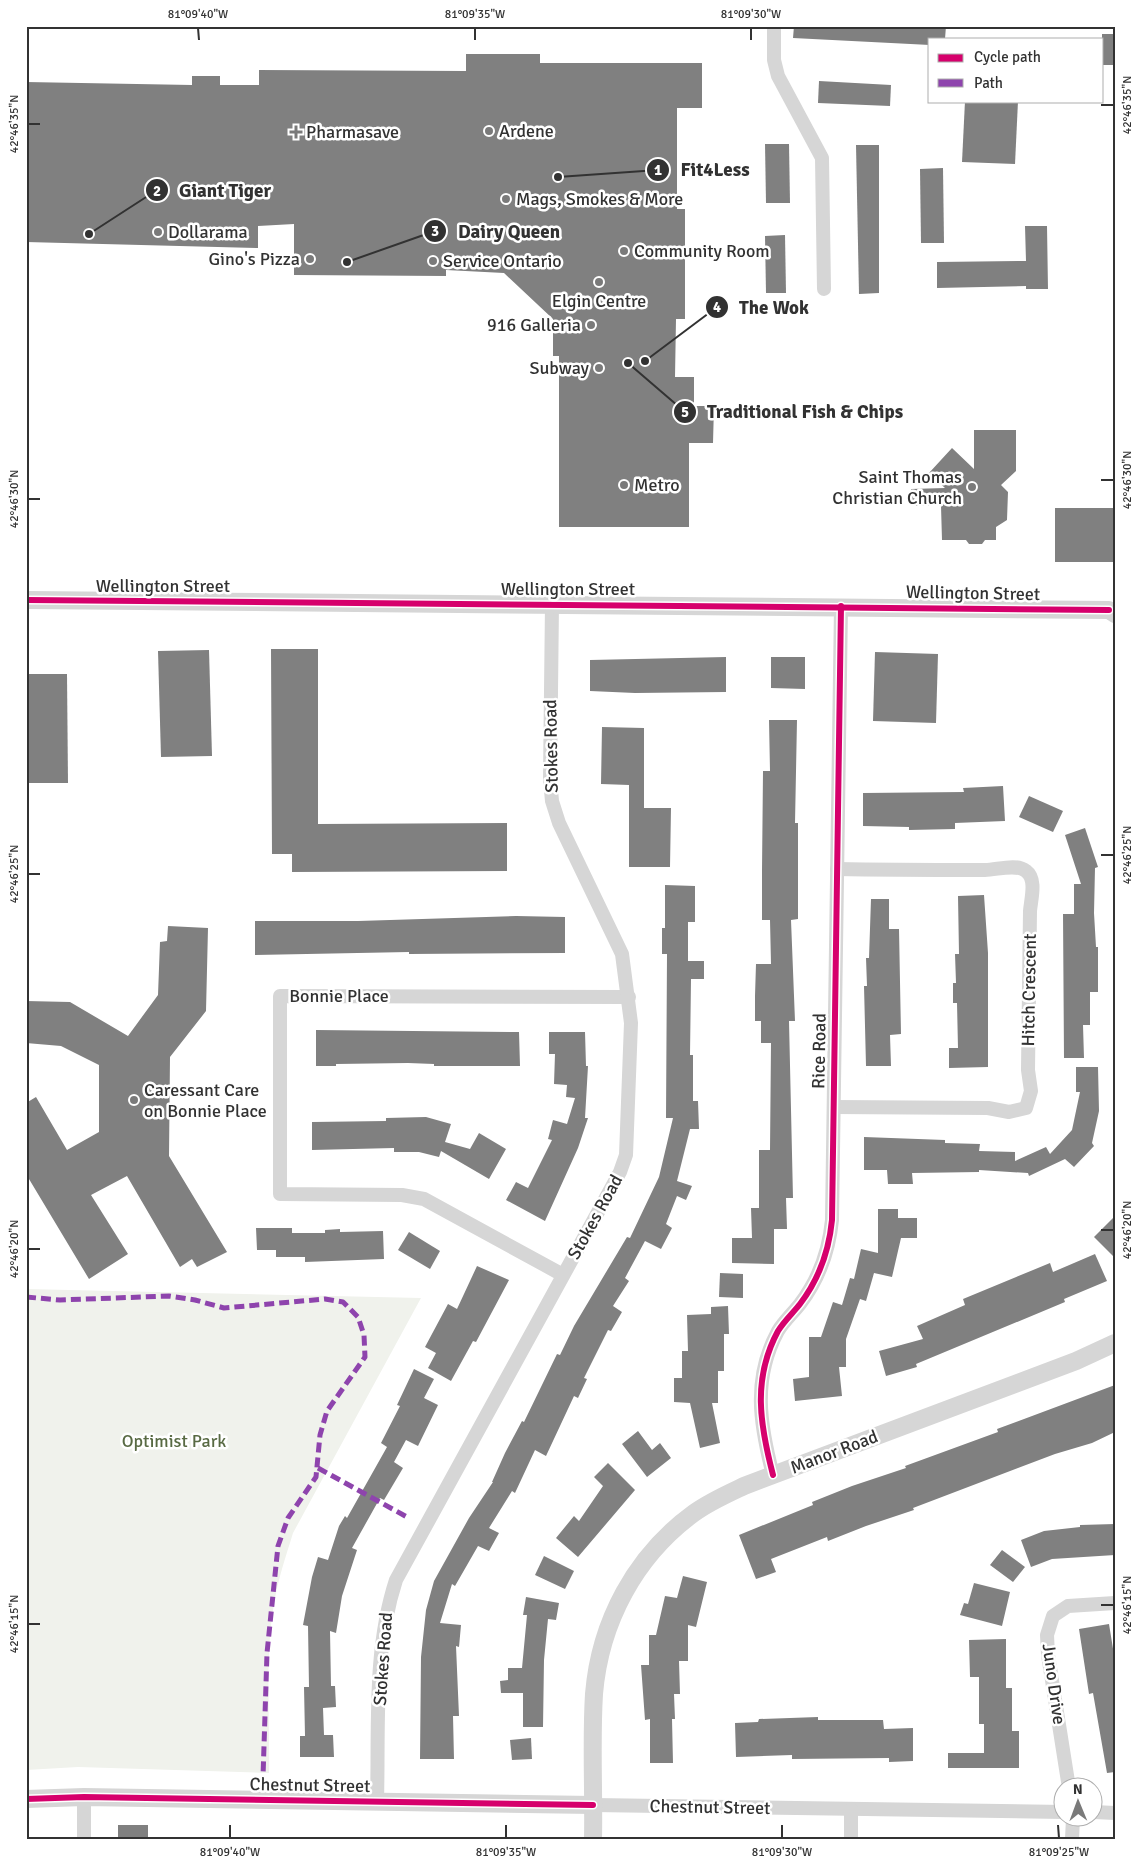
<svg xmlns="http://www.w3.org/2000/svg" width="1141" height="1865" font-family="Signika,sans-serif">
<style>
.green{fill:#f0f2ec}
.building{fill:#808080}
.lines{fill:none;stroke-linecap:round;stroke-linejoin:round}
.minor{stroke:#d6d6d6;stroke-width:14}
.tertiary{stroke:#d6d6d6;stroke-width:18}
.quiet{stroke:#8e44ad;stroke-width:5;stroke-dasharray:10 5;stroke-linecap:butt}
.cycleway-casing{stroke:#fff;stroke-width:9}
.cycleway{stroke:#d6006c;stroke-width:6}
.ticks{fill:none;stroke:#323232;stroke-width:2}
.poi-dot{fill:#7a7a7a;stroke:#fff;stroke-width:2}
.labels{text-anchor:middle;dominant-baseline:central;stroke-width:5;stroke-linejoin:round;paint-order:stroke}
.poi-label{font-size:18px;fill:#323232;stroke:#fff;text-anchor:start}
.street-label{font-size:18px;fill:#323232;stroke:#fff}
.park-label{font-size:18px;fill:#586a43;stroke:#fff}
.leader{fill:none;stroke:#323232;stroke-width:2}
.callout-dot{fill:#323232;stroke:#fff;stroke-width:2}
.mark-label{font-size:15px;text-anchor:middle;font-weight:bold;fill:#fff}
.callout-label{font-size:19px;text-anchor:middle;font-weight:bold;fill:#323232;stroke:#fff;stroke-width:5;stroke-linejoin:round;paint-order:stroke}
.neatline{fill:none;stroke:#323232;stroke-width:2}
.ticks-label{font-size:12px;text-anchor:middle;fill:#323232}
</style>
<rect width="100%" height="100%" fill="#fff"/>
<!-- green -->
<path class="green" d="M26 1289 421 1298 293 1533C286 1556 278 1579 274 1604 265 1654 270 1720 269 1773L78 1767 26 1770Z"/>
<!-- building -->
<g class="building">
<path d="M794 26H946L945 39H930V45L793 38Z"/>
<rect x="1102" y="34" width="13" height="31"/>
<path d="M466 54H540V63H702V108H677V209H685V319H676L675 377H694V406H714L713 443H689V527H559V356H553V319L504 273 446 270V276L294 275V224L258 226V248L26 242V82L192 85V76H220V85H259V70L466 71Z"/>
<path d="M819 81 891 85 890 106 818 103Z"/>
<path d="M965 101H1018L1015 164 962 162Z"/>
<path d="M765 144H789L790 203H766Z"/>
<path d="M856 145H879V293L859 294Z"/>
<path d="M943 168 944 243H921L920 169Z"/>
<path d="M1025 226H1047L1048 289H1026V286L937 288V262L1026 261Z"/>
<path d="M785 235 786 293H766L765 236Z"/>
<path d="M974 430H1016V471L1001 485 1008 492 1007 520 996 527V540H985L982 544H969L966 540H942L941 506H912L911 489 945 488 929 473 952 448 974 469Z"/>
<rect x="1055" y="508" width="60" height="54"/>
<path d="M271 649H318V824L507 823V871L292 872V854H272Z"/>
<path d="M209 650 212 756 161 757 158 651Z"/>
<path d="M875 652 938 654 936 723 873 721Z"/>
<path d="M726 657V692L635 693 590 691V660Z"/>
<path d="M771 657H805V689L771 688Z"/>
<path d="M26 674H67L68 783H26Z"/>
<path d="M769 720H797L795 823H798V919L791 920 795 1021H789L793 1198H786L787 1229H774V1264L732 1263V1238H752L751 1208H759V1150H770L771 1043H761V1021H755V996L756 964H771L770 920H762V870L763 771H770Z"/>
<path d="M602 727 644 728V808H671L670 867H629V785L601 784Z"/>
<path d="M1003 786 1005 821 955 823V829L909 830V827L863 826V793L964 792 963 788Z"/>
<path d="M1029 796 1063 811 1053 832 1019 817Z"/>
<path d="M1085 828 1098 867 1095 868 1094 913 1096 947H1098V992H1090V1025H1083L1084 1058H1064L1063 914H1074V884H1081L1065 835Z"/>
<path d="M665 885 695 886V922H688V961H704V979H691L690 1055H693V1101H698L699 1129H690L677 1181 692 1186 686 1200 677 1196 666 1224 672 1228 661 1249 645 1241 625 1278 629 1281 613 1306 622 1312 611 1331 608 1330 584 1378 587 1379 578 1398 574 1396 546 1456 535 1450 515 1493 512 1491 489 1528 499 1533 489 1551 478 1546 455 1586 452 1584 440 1623 461 1625 459 1647 456 1646 459 1716H453L454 1759H420L421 1657 426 1610 434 1581 469 1518 493 1482H492L505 1453 522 1421 524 1422 557 1354 560 1355 574 1326 627 1237 630 1238 659 1177 673 1118H666L667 954H662V928H665Z"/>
<path d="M984 895 988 953V1067L949 1068V1048H958L957 1003H953V983H956L955 954H959L958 896Z"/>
<path d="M871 899H889V929H899L901 1034 890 1035 891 1066H866L864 986H867L866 958H869Z"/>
<path d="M516 916 565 917V953L409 954V952L255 955V921H358Z"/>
<path d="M168 926 208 928 206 1011 170 1057 169 1156 227 1252 197 1267 192 1259 180 1267 127 1176 91 1195 128 1254 89 1279 26 1174V1103L36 1097 67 1150 99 1132V1065L61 1046 26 1043V1001L70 1002 128 1036 158 995 160 942 167 941Z"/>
<path d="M316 1030 519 1032 520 1066H434V1064L408 1063 336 1064V1066H316Z"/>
<path d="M549 1032H585L586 1066H588L585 1118H588L578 1148 545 1221 506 1200 516 1182 528 1188 552 1140 548 1139 553 1120 567 1124 575 1098 566 1097 567 1085 554 1084 555 1054H549Z"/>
<path d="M1076 1067H1098L1099 1111 1092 1143 1094 1146 1074 1167 1065 1159 1029 1176 1028 1173 979 1170V1172L912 1173 913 1184H888L887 1170H864V1137L945 1140V1143L980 1144 979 1151 1015 1152V1161L1046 1147 1050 1154 1072 1130 1080 1092H1076Z"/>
<path d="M426 1117 451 1124 445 1142 470 1149 479 1133 506 1149 489 1179 441 1151 439 1157 419 1152H394V1148L312 1150V1122L386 1121V1118Z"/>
<path d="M878 1209H898V1218H917V1238H901L892 1277 874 1273 866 1301 860 1299 846 1339V1367H839L842 1396 795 1401 793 1379 809 1377V1337H821L833 1302 842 1305 850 1278 854 1279 861 1249 878 1253Z"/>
<path d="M1115 1216V1258L1094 1237Z"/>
<path d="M256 1228H292V1233H325V1230L340 1229V1232L383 1231 384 1259 305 1262V1257H276V1250H257Z"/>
<path d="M409 1232 440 1251 430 1269 398 1250Z"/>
<path d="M1095 1254 1107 1281 1064 1299 1065 1302 916 1364 917 1367 886 1376 879 1351 923 1339 917 1326 965 1305 963 1299 1050 1263 1053 1272Z"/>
<path d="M477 1266 509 1280 476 1342 473 1341 451 1381 428 1368 436 1353 425 1347 448 1304 457 1309Z"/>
<path d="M720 1273 743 1274V1298L719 1297Z"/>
<path d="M728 1306 729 1334H724V1371H718V1403H712L720 1443 700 1448 690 1403 674 1402V1378H682V1351H688L687 1315 711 1314V1307Z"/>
<path d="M414 1369 434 1379 424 1398 438 1405 418 1446 406 1440 394 1462 403 1468 384 1500 380 1498 352 1548 357 1550 342 1596 336 1633 330 1631 331 1686H335L336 1707 323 1708 324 1735H333L334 1757H300V1736H305L304 1687H309L308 1626 303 1625 312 1577 318 1557 328 1560 339 1526 345 1516 347 1518 387 1447 381 1443 400 1406 397 1405Z"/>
<path d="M1115 1385V1432L1092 1443 1055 1454 913 1508 914 1510 866 1526 828 1541 827 1537 771 1559 776 1572 756 1579 739 1535 813 1505 812 1502 852 1486 906 1468 905 1466 998 1432 997 1429Z"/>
<path d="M638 1431 652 1450 660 1443 671 1458 647 1477 622 1444Z"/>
<path d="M608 1463 635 1490 578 1557 556 1538 574 1516 579 1521 603 1486 594 1477Z"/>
<path d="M1115 1524V1555L1052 1559 1031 1567 1021 1540 1044 1531 1080 1527V1525Z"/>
<path d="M1002 1550 1025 1567 1013 1582 990 1565Z"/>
<path d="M544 1556 574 1571 565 1589 535 1575Z"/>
<path d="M683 1576 707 1582 696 1627 688 1625V1661H679L680 1694H674L675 1719H672L673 1763H650V1719L645 1720 641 1665H649V1635H656L665 1596 677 1598Z"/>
<path d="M974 1583 1010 1592 1002 1626 960 1615 964 1603 968 1604Z"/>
<path d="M526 1597 559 1603 556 1620 548 1619 544 1660 543 1727H523V1693H501L500 1681 508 1680V1668H522L527 1615H523Z"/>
<path d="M1109 1624 1115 1661V1772L1107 1773 1093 1693 1089 1694 1079 1629Z"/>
<path d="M1006 1639V1688H1012V1731H1019V1768H948V1753H984V1724H979V1677H970L969 1640Z"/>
<path d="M818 1717V1720H883L884 1729 913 1728V1761L889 1762V1758L792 1759V1755L736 1757 735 1723 758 1722 759 1719Z"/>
<path d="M531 1738 532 1759 512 1760 510 1740Z"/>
<rect x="118" y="1825" width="30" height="14"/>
</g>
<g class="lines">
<!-- minor -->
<g class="minor">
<path d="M774 26V60L778 76 822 158 824 289"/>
<path d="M834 1107 988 1108 1009 1112 1026 1108 1031 1091 1028 1070 1030 911C1031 899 1037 879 1026 871 1016 863 997 870 985 870 936 870 886 870 837 869"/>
<path d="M563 1275 424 1199 402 1195 280 1194V996L629 997"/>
<path d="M773 1475C760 1425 752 1379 778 1331 784 1321 793 1313 800 1304 819 1279 829 1251 832 1220L841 606"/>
<path d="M1069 1788 1048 1655 1047 1635 1053 1616 1068 1606 1115 1603"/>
<path d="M377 1801C379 1727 373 1650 396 1580L620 1172 626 1155 631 1023 622 954 559 823 552 801 550 779 552 604"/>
<path d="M593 1805 1064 1812"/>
<path d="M1094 1812 1115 1813"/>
<path d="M84 1839V1797"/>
<path d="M851 1839V1810"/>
<path d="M1072 1839 1073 1818"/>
</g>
<!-- tertiary -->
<g class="tertiary">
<path d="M26 600 1109 610 1115 614"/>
<path d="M26 1799 84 1797 593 1805"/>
<path d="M593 1839C594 1791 591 1742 594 1694 600 1622 635 1556 694 1513 709 1502 727 1494 744 1486L1076 1361 1115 1343"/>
</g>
<!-- quiet -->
<g class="quiet">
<path d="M26 1297 60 1300 169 1296 195 1300 224 1308 325 1299 343 1302 358 1317 364 1335 365 1357 327 1411 320 1435 316 1477 288 1518 278 1546 267 1653 263 1777"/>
<path d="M318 1468 407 1517"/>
</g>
<!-- cycleway casing -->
<g class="cycleway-casing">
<g id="cycleway">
<path d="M26 600 1109 610"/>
<path d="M773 1475C760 1425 752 1379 778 1331 784 1321 793 1313 800 1304 819 1279 829 1251 832 1220L841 606"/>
<path d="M26 1799 84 1797 593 1805"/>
</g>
</g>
<!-- cycleway -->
<use href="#cycleway" class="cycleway"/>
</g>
<!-- ticks -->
<path class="ticks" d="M198 28 199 40M475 28V40M751 28V40M1101 105H1114M28 124H40M1101 480H1114M28 499H40M1101 855H1114M28 874H40M1101 1230H1114M28 1249H40M1101 1605H1114M28 1624H40M230 1825V1838M506 1825V1838M782 1825V1838M1058 1825 1059 1838"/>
<!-- markers -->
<g class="poi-dot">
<circle cx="489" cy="131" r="5"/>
<path d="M293.5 124.5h5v5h5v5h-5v5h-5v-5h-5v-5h5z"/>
<circle cx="506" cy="199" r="5"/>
<circle cx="158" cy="232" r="5"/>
<circle cx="624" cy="251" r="5"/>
<circle cx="310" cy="259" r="5"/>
<circle cx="433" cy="261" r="5"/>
<circle cx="599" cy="282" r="5"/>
<circle cx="591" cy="325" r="5"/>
<circle cx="599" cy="368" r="5"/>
<circle cx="624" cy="485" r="5"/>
<circle cx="972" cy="487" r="5"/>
<circle cx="134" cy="1100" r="5"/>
</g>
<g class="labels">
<!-- poi labels -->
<g class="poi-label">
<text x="499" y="131">Ardene</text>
<text x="306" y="132">Pharmasave</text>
<text x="516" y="199">Mags, Smokes &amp; More</text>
<text x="168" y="232">Dollarama</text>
<text x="634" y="251">Community Room</text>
<text x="300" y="259" text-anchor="end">Gino's Pizza</text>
<text x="443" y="261">Service Ontario</text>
<text x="599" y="301" text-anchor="middle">Elgin Centre</text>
<text x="581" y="325" text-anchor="end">916 Galleria</text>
<text x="589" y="368" text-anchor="end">Subway</text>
<text x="962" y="477" text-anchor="end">Saint Thomas<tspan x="962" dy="21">Christian Church</tspan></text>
<text x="634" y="485">Metro</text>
<text x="144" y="1090">Caressant Care<tspan x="144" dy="21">on Bonnie Place</tspan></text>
</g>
<!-- street labels -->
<g class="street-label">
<text x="163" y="586">Wellington Street</text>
<text x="568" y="589">Wellington Street</text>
<text transform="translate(973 593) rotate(1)">Wellington Street</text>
<text transform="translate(551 746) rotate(-91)">Stokes Road</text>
<text transform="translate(1029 990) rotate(-89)">Hitch Crescent</text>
<text x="339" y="996">Bonnie Place</text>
<text transform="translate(819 1051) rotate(-89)">Rice Road</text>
<text transform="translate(595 1217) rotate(-61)">Stokes Road</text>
<text transform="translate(834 1452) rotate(-21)">Manor Road</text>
<text transform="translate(383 1659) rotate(-86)">Stokes Road</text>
<text transform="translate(1054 1684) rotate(82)">Juno Drive</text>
<text transform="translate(310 1785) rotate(1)">Chestnut Street</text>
<text transform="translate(710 1807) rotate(1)">Chestnut Street</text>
</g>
<!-- park labels -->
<g class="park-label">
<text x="174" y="1441">Optimist Park</text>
</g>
</g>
<!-- callouts -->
<path class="leader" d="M558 177L658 170M89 234L157 190M347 262L435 231M645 361L717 307M628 363L685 412"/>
<g class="callout-dot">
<circle cx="558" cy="177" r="5"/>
<circle cx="89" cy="234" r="5"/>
<circle cx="347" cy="262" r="5"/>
<circle cx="645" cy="361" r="5"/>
<circle cx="628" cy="363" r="5"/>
<circle cx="658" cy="170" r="12"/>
<circle cx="157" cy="190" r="12"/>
<circle cx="435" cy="231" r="12"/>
<circle cx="717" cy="307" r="12"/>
<circle cx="685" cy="412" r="12"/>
</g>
<g class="mark-label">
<text x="658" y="175">1</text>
<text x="157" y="196">2</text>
<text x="435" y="236">3</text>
<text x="717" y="312">4</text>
<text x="685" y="417">5</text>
</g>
<g class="callout-label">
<text x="715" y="176">Fit4Less</text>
<text x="225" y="197">Giant Tiger</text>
<text x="509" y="238">Dairy Queen</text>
<text x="774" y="314">The Wok</text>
<text x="805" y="418">Traditional Fish &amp; Chips</text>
</g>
<!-- border -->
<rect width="1141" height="1865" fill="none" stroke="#ffffff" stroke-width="55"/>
<!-- legend -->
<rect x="928" y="38" width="175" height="65" fill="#ffffff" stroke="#adadad"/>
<rect x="938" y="54" width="25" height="8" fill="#d6006c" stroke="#adadad"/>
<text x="974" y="62" font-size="15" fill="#323232">Cycle path</text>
<rect x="938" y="79" width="25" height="8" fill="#8e44ad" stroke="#adadad"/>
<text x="974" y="88" font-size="15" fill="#323232">Path</text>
<!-- north arrow -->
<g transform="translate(1078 1802) rotate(359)"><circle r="24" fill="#ffffff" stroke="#adadad"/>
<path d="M0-4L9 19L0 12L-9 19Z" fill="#7a7a7a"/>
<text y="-8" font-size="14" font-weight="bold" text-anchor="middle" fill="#323232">N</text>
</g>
<rect x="28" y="28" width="1086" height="1810" class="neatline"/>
<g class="ticks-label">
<text x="198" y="18">81°09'40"W</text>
<text x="475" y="18">81°09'35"W</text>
<text x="751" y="18">81°09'30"W</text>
<text transform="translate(1127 105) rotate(-90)" y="4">42°46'35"N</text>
<text transform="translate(14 124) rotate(-90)" y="4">42°46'35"N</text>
<text transform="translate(1127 480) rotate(-90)" y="4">42°46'30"N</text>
<text transform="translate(14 499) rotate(-90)" y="4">42°46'30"N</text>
<text transform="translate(1127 855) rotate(-90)" y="4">42°46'25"N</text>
<text transform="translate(14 874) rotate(-90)" y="4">42°46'25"N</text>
<text transform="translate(1127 1230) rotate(-90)" y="4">42°46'20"N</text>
<text transform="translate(14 1249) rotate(-90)" y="4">42°46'20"N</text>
<text transform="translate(1127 1605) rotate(-90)" y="4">42°46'15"N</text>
<text transform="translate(14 1624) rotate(-90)" y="4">42°46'15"N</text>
<text x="230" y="1856">81°09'40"W</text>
<text x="506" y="1856">81°09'35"W</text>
<text x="782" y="1856">81°09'30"W</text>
<text x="1059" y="1856">81°09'25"W</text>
</g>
</svg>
